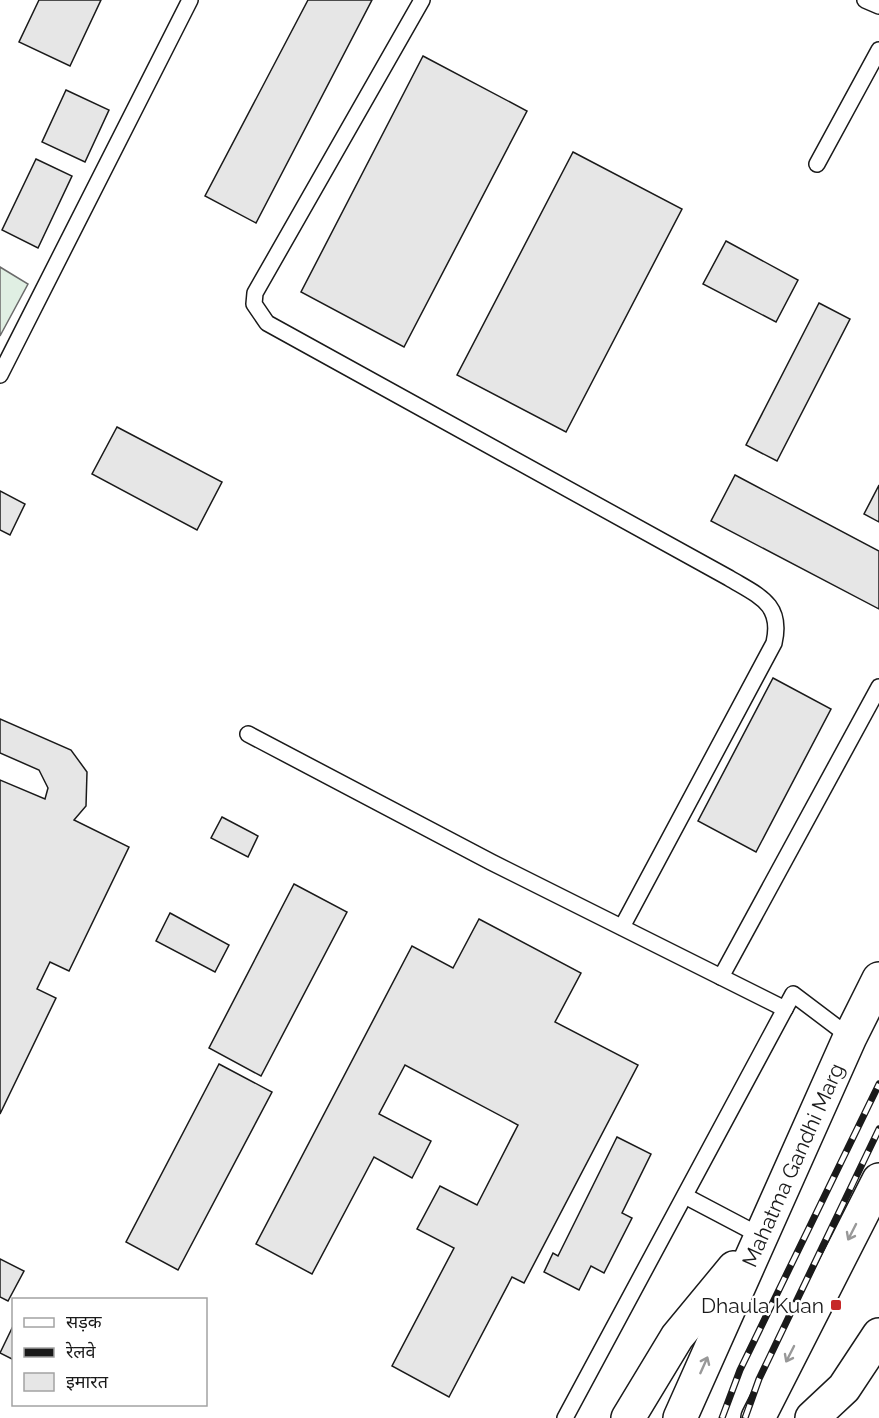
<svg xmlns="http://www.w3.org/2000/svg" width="879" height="1418" font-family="Raleway,'Noto Sans Devanagari',sans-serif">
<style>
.green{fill:#e0efe3;stroke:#6a6a6a;stroke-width:1.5}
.building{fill:#e6e6e6;stroke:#1a1a1a;stroke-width:1.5}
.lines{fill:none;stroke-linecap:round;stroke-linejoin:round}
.service-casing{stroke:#1a1a1a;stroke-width:18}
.tertiary-casing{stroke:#1a1a1a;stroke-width:36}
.primary-casing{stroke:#1a1a1a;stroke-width:36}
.service{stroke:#fff;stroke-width:15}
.tertiary{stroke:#fff;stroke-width:33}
.primary{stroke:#fff;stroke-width:33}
.rail-casing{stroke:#1a1a1a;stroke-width:7}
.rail{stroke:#fff;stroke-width:4.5;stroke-dasharray:14;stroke-linecap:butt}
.oneway{stroke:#989898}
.poi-dot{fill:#c62828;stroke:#fff;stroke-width:2}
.labels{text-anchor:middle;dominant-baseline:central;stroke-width:4.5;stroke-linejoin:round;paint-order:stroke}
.street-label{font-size:21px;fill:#1a1a1a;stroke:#fff}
.poi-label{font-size:21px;fill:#1a1a1a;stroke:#fff;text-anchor:end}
</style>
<rect width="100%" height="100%" fill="#fff"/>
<!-- green -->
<path class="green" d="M0 267 28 284 0 336Z"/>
<!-- building -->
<g class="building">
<path d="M39 0H101L70 66 19 42Z"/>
<path d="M308 0H372L256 223 205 196Z"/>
<path d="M423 56 527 111 404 347 301 292Z"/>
<path d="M66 90 109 110 85 162 42 142Z"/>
<path d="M573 152 682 209 566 432 457 375Z"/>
<path d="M36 159 72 176 38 248 2 230Z"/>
<path d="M726 241 798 280 776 322 703 284Z"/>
<path d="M819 303 850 319 777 461 746 445Z"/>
<path d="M117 427 222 482 197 530 92 474Z"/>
<path d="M735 475 879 551V609L711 521Z"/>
<path d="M879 485V522L864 514Z"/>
<path d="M0 491 25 504 10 535 0 530Z"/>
<path d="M773 678 831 709 756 852 698 821Z"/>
<path d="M0 719 71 750 87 772 86 806 74 820 129 847 69 971 50 962 37 989 56 998 0 1114V780L45 799 48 788 39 770 0 753Z"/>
<path d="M222 817 258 836 248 857 211 838Z"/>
<path d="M294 884 347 912 261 1076 209 1048Z"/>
<path d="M170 913 229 945 215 972 156 941Z"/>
<path d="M479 919 581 973 555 1022 638 1065 524 1283 512 1277 449 1397 392 1366 454 1248 417 1229 440 1186 477 1205 518 1125 405 1065 379 1114 431 1141 412 1178 374 1157 312 1274 256 1244 412 946 453 968Z"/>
<path d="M219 1064 272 1092 178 1270 126 1242Z"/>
<path d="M617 1137 651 1154 622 1213 632 1218 604 1273 591 1266 579 1290 544 1272 553 1253 558 1256Z"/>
<path d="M0 1259 24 1271 8 1301 0 1297Z"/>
<path d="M14 1324V1360L0 1353Z"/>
</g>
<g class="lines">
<!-- service casing -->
<g class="service-casing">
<g id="service">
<path d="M422 0 255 293 254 304 267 323 729 578C759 596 783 604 774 643L622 927"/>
<path d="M865 0 879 6"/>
<path d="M817 164 879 50"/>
<path d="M0 375 190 0"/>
<path d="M248 734 491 862 785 1009"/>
<path d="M721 977 879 687"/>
<path d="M685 1196 761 1236"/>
<path d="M565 1418 793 994 850 1037"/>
</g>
</g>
<!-- tertiary casing -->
<g class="tertiary-casing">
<path id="tertiary" d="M812 1418 844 1388 879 1335"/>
</g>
<!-- primary casing -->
<g class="primary-casing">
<g id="primary">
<path d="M628 1418 677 1337 734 1268"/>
<path d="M680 1418 850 1037 879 979"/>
<path d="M758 1418 879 1180"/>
</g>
</g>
<!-- service -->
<use href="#service" class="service"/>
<!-- tertiary -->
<use href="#tertiary" class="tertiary"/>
<!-- primary -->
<use href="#primary" class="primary"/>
<!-- rail casing -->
<g class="rail-casing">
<g id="rail">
<path d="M722 1418 740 1370 879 1084"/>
<path d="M745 1418 759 1379 879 1129"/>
</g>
</g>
<!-- rail -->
<use href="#rail" class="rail"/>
</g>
<!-- one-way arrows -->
<defs><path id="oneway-shaft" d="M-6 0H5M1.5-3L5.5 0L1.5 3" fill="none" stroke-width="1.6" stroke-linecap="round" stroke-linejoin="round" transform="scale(1.5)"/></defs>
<g class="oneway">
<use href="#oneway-shaft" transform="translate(852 1232) rotate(117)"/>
<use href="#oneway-shaft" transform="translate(790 1354) rotate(117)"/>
<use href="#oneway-shaft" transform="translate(704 1365) rotate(-66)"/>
</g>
<!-- markers -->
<rect class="poi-dot" x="830" y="1299" width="12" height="12" rx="3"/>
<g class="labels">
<!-- street labels -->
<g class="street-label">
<text transform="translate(793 1165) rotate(-66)">Mahatma Gandhi Marg</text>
</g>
<!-- poi labels -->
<g class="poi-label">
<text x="824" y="1305">Dhaula Kuan</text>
</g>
</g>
<!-- legend -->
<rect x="12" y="1298" width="195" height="108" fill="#ffffff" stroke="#a3a3a3" stroke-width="1.5"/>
<rect x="24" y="1318" width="30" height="9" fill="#ffffff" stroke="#a3a3a3" stroke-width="1.5"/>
<text x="66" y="1328" font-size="18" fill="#1a1a1a">सड़क</text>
<rect x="24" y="1348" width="30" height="9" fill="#1a1a1a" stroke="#a3a3a3" stroke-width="1.5"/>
<text x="66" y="1358" font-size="18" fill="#1a1a1a">रेलवे</text>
<rect x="24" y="1373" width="30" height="18" fill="#e6e6e6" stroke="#a3a3a3" stroke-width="1.5"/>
<text x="66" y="1388" font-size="18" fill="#1a1a1a">इमारत</text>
</svg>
